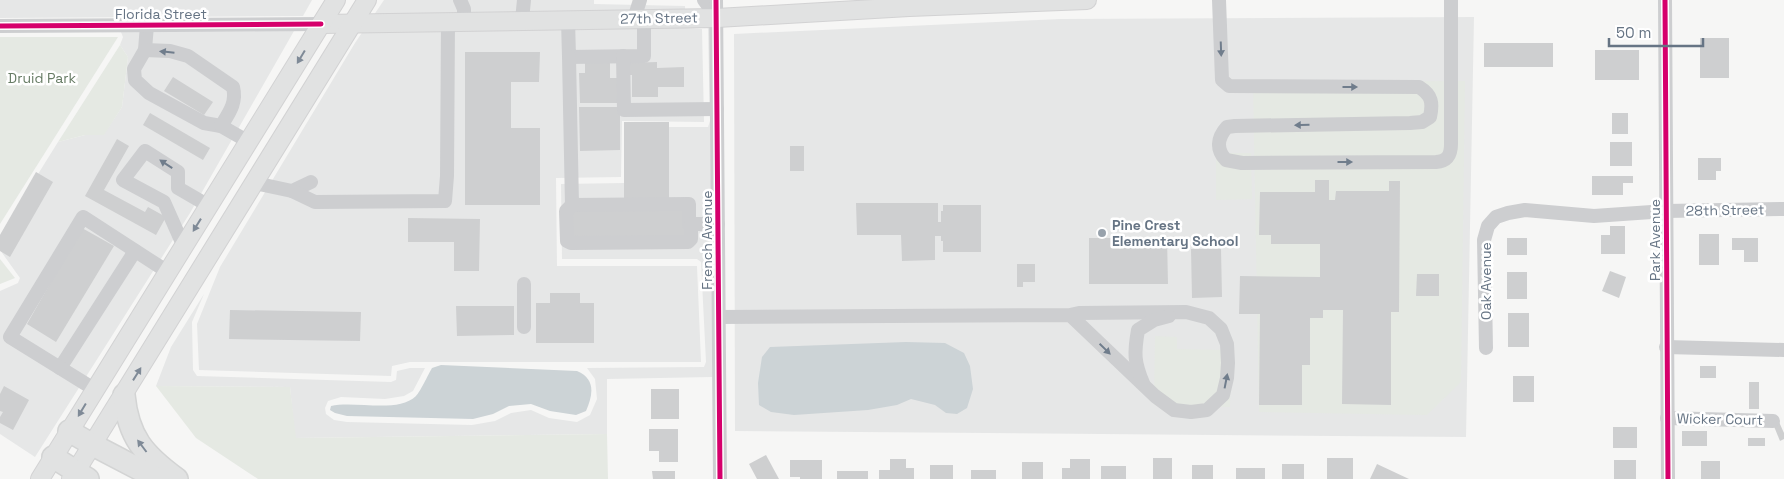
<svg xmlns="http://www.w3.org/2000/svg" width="1784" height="479" font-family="'Space Grotesk',sans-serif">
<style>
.built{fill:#e6e7e7}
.green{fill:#e5e9e3}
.water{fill:#ccd3d6}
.building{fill:#cecfd0}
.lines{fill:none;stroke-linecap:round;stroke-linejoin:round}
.major-casing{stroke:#d2d2d3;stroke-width:20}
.highway-casing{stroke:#d3d4d4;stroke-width:24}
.minor{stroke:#cdced0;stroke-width:14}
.major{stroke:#e1e2e2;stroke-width:18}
.highway{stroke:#e1e2e2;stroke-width:21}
.cycleway-casing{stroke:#fff;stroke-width:8}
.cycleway{stroke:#d6006c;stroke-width:5}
.oneway{fill:#707d8c}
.oneway2{fill:#7f8a97}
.poi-dot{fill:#98a2ac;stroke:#fff;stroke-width:2}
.labels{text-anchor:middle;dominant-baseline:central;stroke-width:5;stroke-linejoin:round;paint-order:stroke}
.street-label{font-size:14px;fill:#667484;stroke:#fff}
.park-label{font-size:14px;fill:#677c65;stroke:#fff}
.poi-label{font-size:14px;font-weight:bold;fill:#667484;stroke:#fff;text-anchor:start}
</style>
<rect width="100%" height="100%" fill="#f6f6f5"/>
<!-- built -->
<g class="built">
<path d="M0 0H312L303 16 0 18Z"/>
<path d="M384 0H594V4L685 6 686 28 702 29 704 122 622 121 621 177 556 178 557 266H697L701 362H410L392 366 391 376 199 370 197 324 220 267 355 43Z"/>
<path d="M1474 17 1466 437 735 431 734 34 1061 19Z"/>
<path d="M706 25H710L712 377 607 379V434L295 438 290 387 156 386 171 347 204 294 192 322 193 370 197 376 391 382 396 380 397 371 410 368H425L413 391 404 396 385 399 341 397 328 401 325 408 326 414 334 420 347 422 472 425 495 421 511 413 531 410 549 418 577 422 590 415 597 399 595 379 587 368 704 367 706 362 701 262 697 259H562L561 184 624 183 627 127H708L710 121 708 29Z"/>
<path d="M294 31 190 213 35 457 0 434V291L18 283 20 278 0 250V235L58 142 85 135 104 134 122 107 128 57 120 45 123 37 121 32Z"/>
</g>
<!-- green -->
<g class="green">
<path d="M0 37H118L0 224Z"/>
<path d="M120 45 128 57 122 107 104 135H85L58 142Z"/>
<path d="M1465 81 1461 382 1427 415 1259 412 1253 82Z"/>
<path d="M1216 153H1251L1252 199 1216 200Z"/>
<path d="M0 259 15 278 0 284Z"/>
<path d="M1155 336 1177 337V349L1231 350 1230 407 1154 405Z"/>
<path d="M156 386 290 387 296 438 607 434 608 479H258L196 438Z"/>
</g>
<!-- water -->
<g class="water">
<path d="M906 342 945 343 964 353 970 366 973 389 967 408 957 414 946 413 935 405 911 399 897 405 868 410 794 415 771 412 759 405 758 383 762 357 770 347Z"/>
<path d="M441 365 577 371C596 379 593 395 586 411L576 415 550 411 531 404 509 406 493 414 473 419 347 416 335 413 330 410 331 406C355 400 397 414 416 396 420 392 428 375 432 368Z"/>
</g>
<!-- building -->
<g class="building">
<rect x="1700" y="38" width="29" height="40"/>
<rect x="1484" y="43" width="69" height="24"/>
<rect x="1595" y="50" width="44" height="30"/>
<path d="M465 52H540L539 82H511V128H540V205H465Z"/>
<path d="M585 62H610V78H622V103H580L579 73H585Z"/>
<path d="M657 62V68L684 67V87H658V97H632V75H627V63Z"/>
<path d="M173 77 213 102 204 115 164 91Z"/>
<path d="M579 107H620V150L580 151Z"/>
<path d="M150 113 210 148 203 160 143 125Z"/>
<rect x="1612" y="113" width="16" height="21"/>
<rect x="624" y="122" width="45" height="76"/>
<path d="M117 139 129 146 104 190 145 212 148 207 166 217 156 235 85 196Z"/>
<rect x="1610" y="142" width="22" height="24"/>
<rect x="790" y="146" width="14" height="25"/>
<path d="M1698 158H1721V171H1716V180H1698Z"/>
<path d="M36 172 53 182 10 257 0 251V235Z"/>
<path d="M1592 176H1633V183H1623V195H1592Z"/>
<path d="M1315 180H1329V200H1335L1336 191H1389V181H1400L1399 312H1391V405L1342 404 1343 310H1323V318H1310V365H1302V405H1259L1260 314H1239L1240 276 1320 277V244H1271V235H1259L1260 192H1315Z"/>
<path d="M856 203H938V222H941V211H943V205H981V252H943V241H941V236H935V260L902 261 901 235H857Z"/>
<rect x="569" y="211" width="117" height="25"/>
<path d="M408 218 480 219 479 271H454V242H408Z"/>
<path d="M1610 226H1625V254H1601V235H1610Z"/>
<path d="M82 228 114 246 56 342 27 324Z"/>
<rect x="1699" y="234" width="20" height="31"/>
<path d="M1089 238H1167L1168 284H1089Z"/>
<rect x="1507" y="238" width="20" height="17"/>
<path d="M1732 238H1758V262H1744V250H1732Z"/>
<path d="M1191 249H1221L1222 297 1192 298Z"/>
<path d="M1017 264H1035V282H1023V287H1017Z"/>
<path d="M1610 271 1626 277 1619 298 1602 291Z"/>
<rect x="1507" y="272" width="20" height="27"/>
<path d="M1417 274H1439V296H1416Z"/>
<path d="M550 293H580V303H594V343H536V303H550Z"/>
<path d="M456 306H514V335L457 336Z"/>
<path d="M230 310 361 312 360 341 229 339Z"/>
<rect x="1508" y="313" width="21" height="34"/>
<rect x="1700" y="366" width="16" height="12"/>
<rect x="1513" y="376" width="21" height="26"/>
<rect x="1749" y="382" width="10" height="27"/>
<path d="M4 386 29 400 13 430 0 423V417L3 412 0 411V394Z"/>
<rect x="651" y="389" width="28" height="30"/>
<path d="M1779 422 1784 433V439L1780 441 1773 424Z"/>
<rect x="1613" y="427" width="24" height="21"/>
<path d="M649 429H678V462H659V451H649Z"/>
<rect x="1682" y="431" width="25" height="15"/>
<rect x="1748" y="438" width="17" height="8"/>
<path d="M766 455 779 479H757L749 464Z"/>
<rect x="1153" y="458" width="19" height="21"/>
<rect x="1327" y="458" width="26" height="21"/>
<path d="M890 459H906V468H914V479H879V470H890Z"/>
<path d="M1070 459H1090V479H1062V468H1070Z"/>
<path d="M790 460H822V479H800V477H790Z"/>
<rect x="1614" y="460" width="22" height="19"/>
<rect x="1701" y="461" width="19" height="18"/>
<rect x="1022" y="462" width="21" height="17"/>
<rect x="1282" y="464" width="22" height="15"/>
<path d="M1377 464 1409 479H1370Z"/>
<rect x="930" y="465" width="23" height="14"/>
<rect x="1192" y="465" width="21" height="14"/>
<rect x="1101" y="466" width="25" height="13"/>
<rect x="1236" y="468" width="29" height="11"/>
<rect x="971" y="470" width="25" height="9"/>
<path d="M652 471H675V479H653Z"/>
<rect x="837" y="471" width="31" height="8"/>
</g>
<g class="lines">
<!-- major casing -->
<g class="major-casing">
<g id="major">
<path d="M321 24 717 18 909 7 1087 0"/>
<path d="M40 479 336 0"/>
<path d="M71 479 367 0"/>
</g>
</g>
<!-- highway casing -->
<g class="highway-casing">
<g id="highway">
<path d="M124 395C128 437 144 455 177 479"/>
<path d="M69 431 93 445 158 479"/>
<path d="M53 457 88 479"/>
</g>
</g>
<!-- minor -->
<g class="minor">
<path d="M460 0 464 9V21"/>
<path d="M704 0 717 18"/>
<path d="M716 0 720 479"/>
<path d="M1219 0 1222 80 1229 86 1419 87C1432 95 1433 103 1430 117L1422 122 1410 123 1235 126 1227 127C1217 138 1216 150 1226 160L1242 163 1436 162C1448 161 1451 155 1451 144V0"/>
<path d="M1665 0 1668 479"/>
<path d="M634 19 640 0"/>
<path d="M522 20 524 0"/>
<path d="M568 20 569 57 644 56V19"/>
<path d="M147 25 145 50 134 69 135 80 149 93 204 123 221 126 249 142"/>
<path d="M0 26 321 24"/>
<path d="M145 50 170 51 188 56 233 87C237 103 229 113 221 126"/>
<path d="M623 56 624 110 717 109"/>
<path d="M569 57 572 205 689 204V224H718"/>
<path d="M255 183 292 191 311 182"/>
<path d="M292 191 315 202 445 201 447 176 448 21"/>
<path d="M572 205 566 211 567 241 571 243 688 242 691 239V224"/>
<path d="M184 247 164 202 123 180 145 151 178 172V188L209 206"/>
<path d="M524 284V327"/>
<path d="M719 317 1070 315 1079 313 1186 312 1209 318 1221 329 1227 344 1228 363 1227 378 1223 395 1207 410 1191 412 1174 410 1155 396 1070 315"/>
<path d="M1666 347 1784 350"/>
<path d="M1486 348 1484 240 1488 226 1496 217 1508 213 1525 210 1594 216 1666 211 1784 209"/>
<path d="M60 368 135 251"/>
<path d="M1143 383C1134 362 1134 353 1138 330L1154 320 1169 316"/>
<path d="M94 389 10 337 83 217 168 272"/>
<path d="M1667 418 1773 421"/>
</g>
<!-- major -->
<use href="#major" class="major"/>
<!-- highway -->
<use href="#highway" class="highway"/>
<!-- cycleway casing -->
<g class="cycleway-casing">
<g id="cycleway">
<path d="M716 0 720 479"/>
<path d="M1665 0 1668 479"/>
<path d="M0 26 321 24"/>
</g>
</g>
<!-- cycleway -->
<use href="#cycleway" class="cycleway"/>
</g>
<!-- one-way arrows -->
<defs><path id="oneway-solid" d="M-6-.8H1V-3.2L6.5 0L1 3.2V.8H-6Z" transform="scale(1.25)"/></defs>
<g class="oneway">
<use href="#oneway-solid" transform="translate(1221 49) rotate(88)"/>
<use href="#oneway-solid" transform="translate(167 52) rotate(-174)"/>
<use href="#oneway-solid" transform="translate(1350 87)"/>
<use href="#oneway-solid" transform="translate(1302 125) rotate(179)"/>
<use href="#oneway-solid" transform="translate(1345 162)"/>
<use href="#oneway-solid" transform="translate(166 164) rotate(-147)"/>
<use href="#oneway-solid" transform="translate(1105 349) rotate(44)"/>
<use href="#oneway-solid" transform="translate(1226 381) rotate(-79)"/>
</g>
<g class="oneway2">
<use href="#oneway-solid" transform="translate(301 57) rotate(121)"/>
<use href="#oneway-solid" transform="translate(197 225) rotate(122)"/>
<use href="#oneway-solid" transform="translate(137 374) rotate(-58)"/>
<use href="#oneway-solid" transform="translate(82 410) rotate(121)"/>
<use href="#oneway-solid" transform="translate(142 446) rotate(-127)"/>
</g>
<!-- markers -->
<circle class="poi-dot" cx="1102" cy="233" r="5"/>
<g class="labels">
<!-- street labels -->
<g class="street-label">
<text x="161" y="14">Florida Street</text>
<text transform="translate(659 18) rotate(-1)">27th Street</text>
<text transform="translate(1725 210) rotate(-1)">28th Street</text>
<text transform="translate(707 240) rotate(-90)">French Avenue</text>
<text transform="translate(1655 240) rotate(-90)">Park Avenue</text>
<text transform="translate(1486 281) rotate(-90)">Oak Avenue</text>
<text transform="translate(1720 419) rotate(1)">Wicker Court</text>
</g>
<!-- park labels -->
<g class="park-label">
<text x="42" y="78">Druid Park</text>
</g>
<!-- poi labels -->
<g class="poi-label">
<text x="1112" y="225">Pine Crest<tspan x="1112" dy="16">Elementary School</tspan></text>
</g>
</g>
<!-- scale -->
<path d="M1609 38v8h94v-8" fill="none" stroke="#667484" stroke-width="2.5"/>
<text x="1616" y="38" font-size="15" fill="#667484" stroke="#ffffff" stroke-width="4" paint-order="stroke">50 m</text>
</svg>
